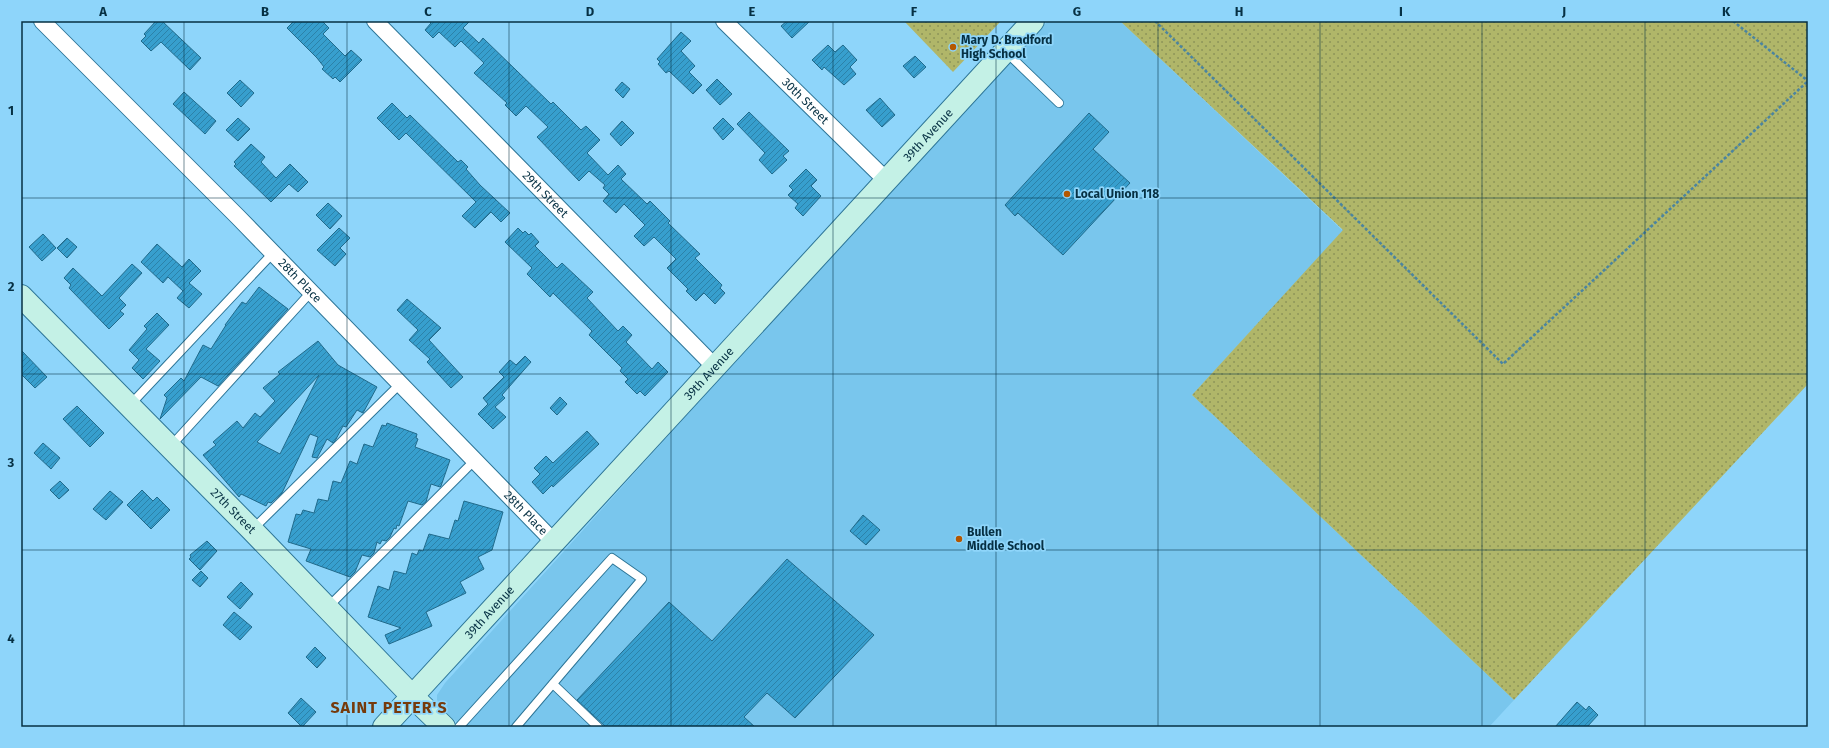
<svg xmlns="http://www.w3.org/2000/svg" width="1829" height="748" font-family="'Fira Sans',sans-serif">
<style>
.built{fill:#79c6ed}
.grass{fill:url(#grass-dots)}
.building{fill:url(#building-hatch);stroke:#206a8b;fill-rule:evenodd}
.lines{fill:none;stroke-linecap:round;stroke-linejoin:round}
.lane-casing{stroke:#2d7597;stroke-width:10}
.street-casing{stroke:#2d7597;stroke-width:18}
.secondary-casing{stroke:#2d7597;stroke-width:24}
.path{stroke:#4b84a0;stroke-width:2.5;stroke-dasharray:3 2;stroke-linecap:butt}
.lane{stroke:#fff;stroke-width:8}
.street{stroke:#fff;stroke-width:16}
.secondary{stroke:#c4f1e6;stroke-width:22}
.grid{fill:none;stroke:#063043;stroke-width:1;stroke-opacity:0.55}
.poi-dot{fill:#b45700;stroke:#8ed5fa;stroke-width:1.5}
.labels{text-anchor:middle;dominant-baseline:central;stroke-width:3.5;stroke-linejoin:round;paint-order:stroke}
.poi-label{font-size:12px;font-weight:bold;fill:#063043;stroke:#8ed5fa;text-anchor:start}
.street-label{font-size:12px;fill:#063043;stroke:#8ed5fa}
.district-label{font-size:16px;font-weight:bold;letter-spacing:1px;fill:#763a0b;stroke:#8ed5fa}
.neatline{fill:none;stroke:#063043;stroke-width:1.5}
.grid-label{font-size:13px;text-anchor:middle;font-weight:bold;fill:#063043}
</style>
<defs>
<pattern id="grass-dots" width="8" height="8" patternUnits="userSpaceOnUse"><rect width="8" height="8" fill="#b0b669"/><path d="M2 2h.1M6 6h.1" fill="none" stroke="#8d9458" stroke-width="1.8" stroke-linecap="round"/></pattern>
<pattern id="building-hatch" width="6" height="6" patternUnits="userSpaceOnUse"><rect width="6" height="6" fill="#379fce"/><path d="M-1 1l2-2M0 6l6-6M5 7l2-2" fill="none" stroke="#2c82a9"/></pattern>
</defs>
<rect width="100%" height="100%" fill="#8ed5fa"/>
<!-- built -->
<path class="built" d="M1048 21H1120L1343 231 1192 395 1514 700 1489 727H462L445 711 437 700V695L445 683 742 354Z"/>
<!-- grass -->
<g class="grass">
<path d="M904 21H1001L953 72Z"/>
<path d="M1120 21H1808V384L1514 700 1192 395 1343 230Z"/>
</g>
<!-- building -->
<g class="building">
<path d="M156 21H162L201 58 190 70 161 42 151 51 141 41 146 36 144 34Z"/>
<path d="M294 21H322L329 28 323 34 345 56 351 50 362 60 340 82 335 77 333 79 322 69 324 67 317 58 287 28Z"/>
<path d="M429 21H470L463 28 479 43 483 38 551 104 553 102 581 130 586 126 600 140 587 153 608 175 618 165 626 174 621 179 647 204 650 201 670 221 668 223 700 254 695 258 722 285 720 288 725 293 715 304 704 293 696 301 686 291 688 289 667 268 676 259 654 237 644 246 634 236 645 225 624 204 616 213 603 201 609 194 603 188 605 185 589 171 579 181 537 137 548 127 526 106 516 116 505 105 507 103 474 73 484 63 461 41 455 47 439 32 433 38 425 30 431 23Z"/>
<path d="M787 21H810L792 38 781 26Z"/>
<path d="M681 32 691 41 681 51 695 66 689 72 702 85 693 94 669 71 666 73 658 64 660 62 657 59Z"/>
<path d="M828 45 835 52 843 45 857 60 850 67 856 74 844 85 824 67 822 70 812 60Z"/>
<path d="M915 56 926 67 914 78 903 66Z"/>
<path d="M717 79 732 94 720 105 706 90Z"/>
<path d="M240 80 254 93 241 107 227 93Z"/>
<path d="M622 82 630 89 623 98 615 90Z"/>
<path d="M184 92 216 121 205 134 173 104Z"/>
<path d="M880 98 895 115 882 127 866 110Z"/>
<path d="M392 103 407 118 410 115 458 162 461 160 468 167 466 169 480 185 510 213 501 222 491 212 475 228 462 216 476 202 406 133 399 140 377 118Z"/>
<path d="M749 112 789 151 783 156 787 160 772 174 759 160 765 153 737 124Z"/>
<path d="M1089 113 1109 132 1093 149 1130 183 1063 255 1018 213 1015 216 1005 205Z"/>
<path d="M238 118 250 129 238 141 226 130Z"/>
<path d="M723 118 734 129 723 140 713 128Z"/>
<path d="M622 121 634 133 621 146 610 134Z"/>
<path d="M251 144 265 157 261 162 276 178 290 164 308 182 298 192 289 184 271 202 234 166 236 164 234 162Z"/>
<path d="M806 169 817 180 811 186 821 196 803 216 795 208 798 204 788 195 793 190 789 186Z"/>
<path d="M328 203 342 216 330 229 316 215Z"/>
<path d="M339 228 350 238 340 248 346 254 335 266 317 250Z"/>
<path d="M518 228 523 233 525 231 529 235 531 233 539 242 535 246 557 268 562 263 593 292 587 298 618 331 623 326 632 335 626 342 652 369 658 362 668 372 645 396 640 391 637 394 625 382 628 379 620 371 622 368 589 335 592 331 553 293 550 297 527 274 532 268 505 242Z"/>
<path d="M43 234 56 248 42 261 29 247Z"/>
<path d="M67 238 77 247 67 258 57 248Z"/>
<path d="M157 244 182 267 189 259 201 271 189 283 202 294 189 308 177 298 183 291 168 277 163 283 141 262Z"/>
<path d="M132 264 142 273 119 298 126 305 120 311 124 314 109 329 69 288 71 285 64 278 73 268 102 296Z"/>
<path d="M259 287 288 309 218 386 201 377 160 419 167 398 164 395 181 378 184 381 203 345 211 349 226 325H225L242 302 246 304Z"/>
<path d="M407 299 441 328 429 340 463 377 451 388 427 362 430 359 409 340 418 330 397 310Z"/>
<path d="M157 313 169 325 146 349 160 361 143 379 132 368 139 360 129 350 147 329 144 326Z"/>
<path d="M318 341 338 365 377 387 363 413 357 410 346 427 343 426 335 441 333 443 327 439 317 458 312 457 318 437 310 434 282 493 271 503 268 502 266 506 241 494 239 497 203 455 216 445 213 442 237 421 243 428 255 413 260 417 275 401 263 388 280 374 278 372ZM319 375 280 454 257 442Z"/>
<path d="M21 350 47 377 35 388 21 374Z"/>
<path d="M525 356 531 362 502 395 505 398 495 407 506 417 493 429 478 414 488 404 483 398 504 377 499 372 510 360 516 365Z"/>
<path d="M560 397 567 404 557 415 550 408Z"/>
<path d="M77 406 104 433 90 447 63 419Z"/>
<path d="M387 423 417 434 416 438 418 439 415 447 450 460 441 486 440 487 431 484 426 502 422 505 408 501 399 526 397 525 396 529 394 528 390 537 386 541 382 540 380 544 377 542 374 553 370 557 362 555 355 572 350 577 306 561 311 549 288 542 296 514 301 515 303 510 314 513 318 499 328 501 333 481 341 483 350 461 357 464 364 444 373 447 382 425 386 426Z"/>
<path d="M587 431 599 444 553 487 552 485 543 494 532 482 540 474 534 468 546 456 553 463Z"/>
<path d="M43 443 60 458 51 469 34 453Z"/>
<path d="M60 481 69 490 59 499 50 490Z"/>
<path d="M142 490 153 501 157 497 170 510 151 529 127 505Z"/>
<path d="M110 491 123 502 106 520 93 509Z"/>
<path d="M464 501 503 512 492 550 478 557 484 569 460 582 466 593 426 612 432 626 389 644 385 635 401 628 368 617 378 586 389 590 394 571 406 574 412 553 417 555 419 550 423 551 429 534 449 539 455 520 458 521Z"/>
<path d="M863 515 880 530 866 545 850 531Z"/>
<path d="M207 541 217 551 200 570 189 559 191 557 190 555Z"/>
<path d="M787 559 874 635 795 718 767 693 744 717 755 727H606L577 700 669 602 712 641Z"/>
<path d="M201 571 208 578 200 587 192 580Z"/>
<path d="M241 582 253 594 240 609 227 597Z"/>
<path d="M234 612 252 627 240 640 223 625Z"/>
<path d="M315 647 326 658 317 668 306 657Z"/>
<path d="M301 698 316 712 302 727 288 713Z"/>
<path d="M1577 702 1586 710 1589 706 1598 715 1587 727H1555Z"/>
</g>
<g class="lines">
<!-- lane casing -->
<g class="lane-casing">
<g id="lane">
<path d="M1006 52 1059 103"/>
<path d="M130 405 273 253"/>
<path d="M170 447 311 292"/>
<path d="M252 530 400 384"/>
<path d="M327 608 475 460"/>
<path d="M553 684 598 727"/>
<path d="M459 727 612 558 642 579 516 727"/>
</g>
</g>
<!-- street casing -->
<g class="street-casing">
<g id="street">
<path id="s1" d="M42 21 238 217 554 542"/>
<path id="s2" d="M375 21 715 367"/>
<path id="s3" d="M724 21 887 181"/>
</g>
</g>
<!-- secondary casing -->
<g class="secondary-casing">
<g id="secondary">
<path id="s4" d="M21 296 252 530 413 697 444 727"/>
<path id="s5" d="M384 727 1033 21"/>
</g>
</g>
<!-- path -->
<g class="path">
<path d="M1155 21 1503 364 1808 81"/>
<path d="M1733 21 1808 81"/>
</g>
<!-- lane -->
<use href="#lane" class="lane"/>
<!-- street -->
<use href="#street" class="street"/>
<!-- secondary -->
<use href="#secondary" class="secondary"/>
</g>
<!-- grid -->
<path class="grid" d="M184 21V727M347 21V727M509 21V727M671 21V727M833 21V727M996 21V727M1158 21V727M1320 21V727M1482 21V727M1645 21V727M21 198H1808M21 374H1808M21 550H1808"/>
<!-- markers -->
<g class="poi-dot">
<circle cx="953" cy="47" r="4"/>
<circle cx="1067" cy="194" r="4"/>
<circle cx="959" cy="539" r="4"/>
</g>
<g class="labels">
<!-- poi labels -->
<g class="poi-label">
<text x="961" y="40">Mary D. Bradford<tspan x="961" dy="14">High School</tspan></text>
<text x="1075" y="194">Local Union 118</text>
<text x="967" y="532">Bullen<tspan x="967" dy="14">Middle School</tspan></text>
</g>
<!-- street labels -->
<g class="street-label">
<text stroke="none"><textPath href="#s3" startOffset="114">30th Street</textPath></text>
<text stroke="none"><textPath href="#s5" startOffset="804">39th Avenue</textPath></text>
<text stroke="none"><textPath href="#s2" startOffset="243">29th Street</textPath></text>
<text stroke="none"><textPath href="#s1" startOffset="366">28th Place</textPath></text>
<text stroke="none"><textPath href="#s5" startOffset="480">39th Avenue</textPath></text>
<text stroke="none"><textPath href="#s4" startOffset="302">27th Street</textPath></text>
<text stroke="none"><textPath href="#s1" startOffset="690">28th Place</textPath></text>
<text stroke="none"><textPath href="#s5" startOffset="156">39th Avenue</textPath></text>
</g>
<!-- district labels -->
<g class="district-label">
<text x="389" y="707">SAINT PETER'S</text>
</g>
</g>
<!-- border -->
<rect width="1829" height="748" fill="none" stroke="#8ed5fa" stroke-width="44"/>
<rect x="22" y="22" width="1785" height="704" class="neatline"/>
<g class="grid-label">
<text x="103" y="16">A</text>
<text x="265" y="16">B</text>
<text x="428" y="16">C</text>
<text x="590" y="16">D</text>
<text x="752" y="16">E</text>
<text x="914" y="16">F</text>
<text x="1077" y="16">G</text>
<text x="1239" y="16">H</text>
<text x="1401" y="16">I</text>
<text x="1564" y="16">J</text>
<text x="1726" y="16">K</text>
<text x="11" y="115">1</text>
<text x="11" y="291">2</text>
<text x="11" y="467">3</text>
<text x="11" y="643">4</text>
</g>
</svg>
